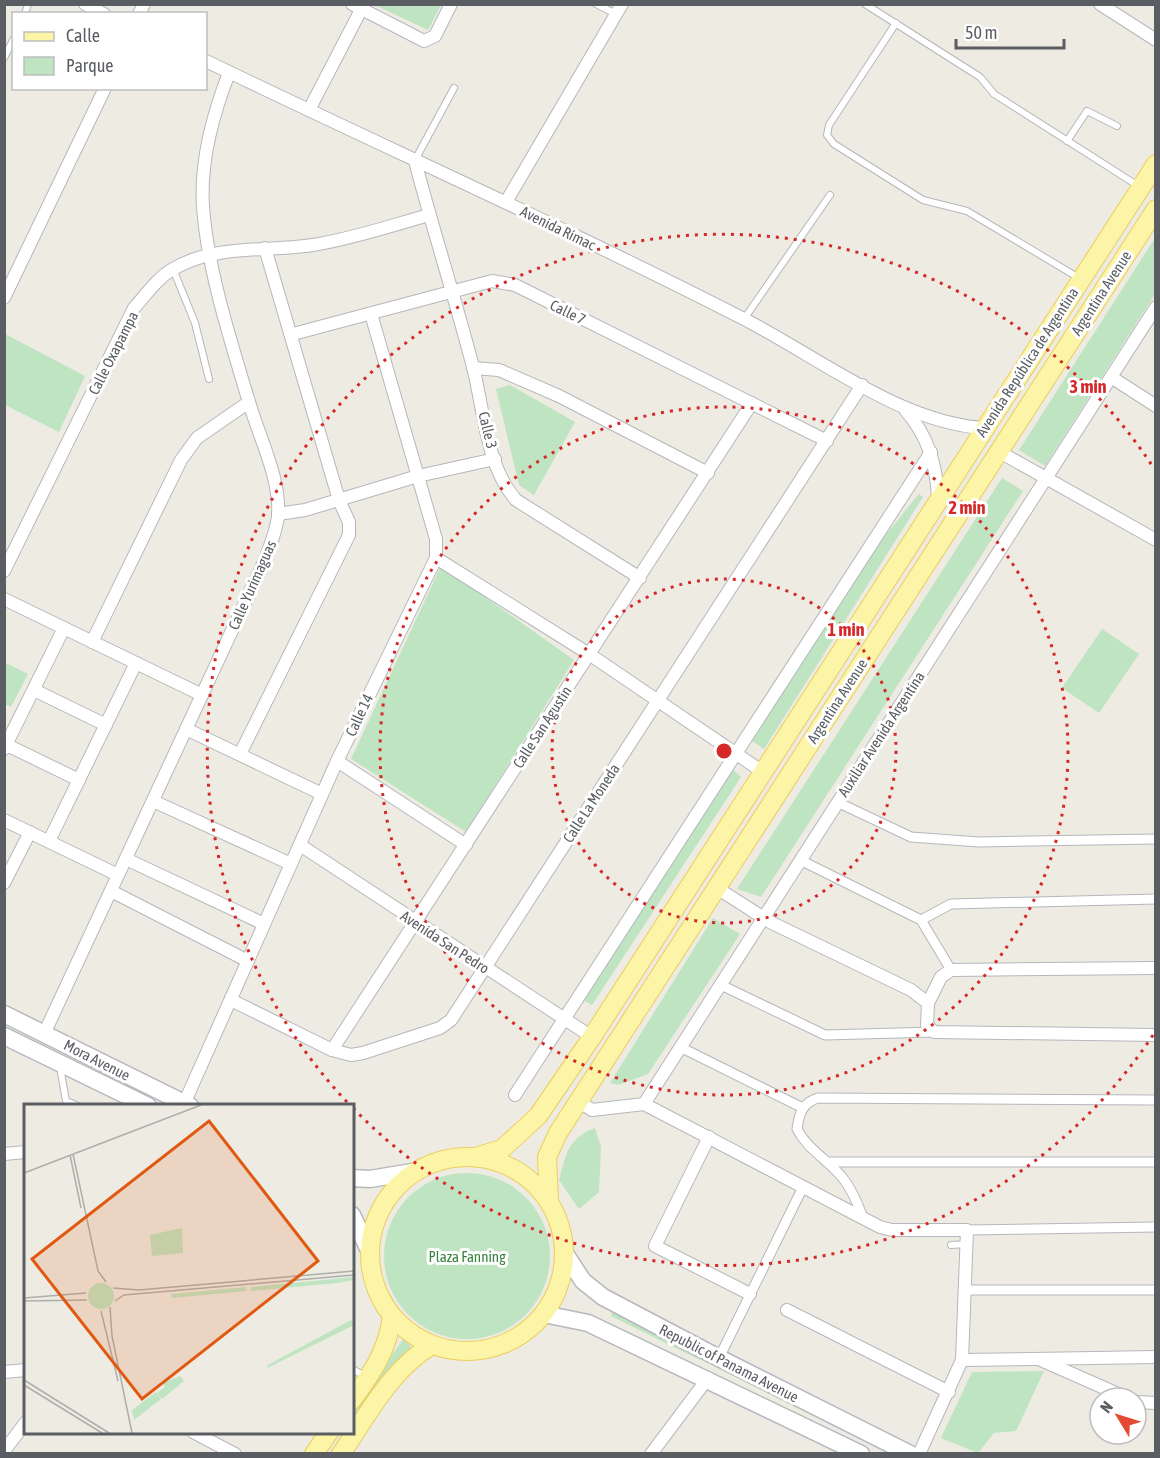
<svg xmlns="http://www.w3.org/2000/svg" width="1160" height="1458" font-family="'Asap Condensed',sans-serif">
<style>
.green{fill:#bfe4c1}
.lines{fill:none;stroke-linecap:round;stroke-linejoin:round}
.service-casing{stroke:#b5b7bc;stroke-width:8}
.pedestrian-casing{stroke:#b5b7bc;stroke-width:11}
.minor-casing{stroke:#b5b7bc;stroke-width:14}
.secondary-casing{stroke:#b6b8be;stroke-width:19}
.primary-casing{stroke:#edcd5b;stroke-width:20}
.service{stroke:#fff;stroke-width:6}
.pedestrian{stroke:#fff;stroke-width:9}
.minor{stroke:#fff;stroke-width:12}
.secondary{stroke:#fff;stroke-width:16}
.primary{stroke:#fcf4a7;stroke-width:18}
.ring{fill:none;stroke:#d62828;stroke-width:3;stroke-dasharray:3 6}
.labels{text-anchor:middle;dominant-baseline:central;stroke-width:6;stroke-linejoin:round;paint-order:stroke}
.street-label{font-size:15px;fill:#5a5d62;stroke:#fff}
.park-label{font-size:15px;fill:#388440;stroke:#fff}
.inset-road{fill:none;stroke:#aeaeab;stroke-width:1.5}
.view{fill:#e15910;fill-opacity:0.15;stroke:#e15910;stroke-width:3}
.inset-edge{fill:none;stroke:#5a5d62;stroke-width:3}
.centre{fill:#d62828;stroke:#fff;stroke-width:3}
.ring-label{font-size:18px;text-anchor:middle;font-weight:bold;fill:#d62828;stroke:#fff;stroke-width:6;stroke-linejoin:round;paint-order:stroke}
</style>
<rect width="100%" height="100%" fill="#edebe2"/>
<!-- green -->
<g class="green">
<path d="M375 5H441L428 30Z"/>
<path d="M1155 238V294L1045 466 1019 450Z"/>
<path d="M5 334 85 376 59 432 5 405Z"/>
<path d="M510 385 575 422 534 495 519 485 496 389Z"/>
<path d="M1002 478 1023 491 761 897 737 889Z"/>
<path d="M919 494 923 497 764 749 751 740 875 548Z"/>
<path d="M441 566 574 660 466 832 351 759Z"/>
<path d="M1102 629 1139 654 1099 713 1062 688Z"/>
<path d="M4 662 28 674 11 707 5 704Z"/>
<path d="M733 770 741 777 592 1005 583 1000Z"/>
<path d="M713 918 740 934 648 1074 618 1085 610 1083Z"/>
<path d="M595 1128 601 1147 599 1192 579 1209 559 1180C566 1154 568 1138 595 1128Z"/>
<circle cx="467" cy="1256" r="83"/>
<path d="M615 1307 704 1351 700 1360 611 1316Z"/>
<path d="M404 1338 412 1348 353 1427V1411Z"/>
<path d="M1044 1371 1016 1431 994 1433 978 1453 941 1438 972 1372Z"/>
</g>
<g class="lines">
<!-- service casing -->
<g class="service-casing">
<g id="service">
<path d="M596 4 616 14"/>
<path d="M865 4 980 77 994 94 1140 187"/>
<path d="M25 14 28 4"/>
<path d="M896 23 829 125 827 135 834 144 923 200 967 211 1079 278"/>
<path d="M4 58 14 38"/>
<path d="M1067 141 1087 111 1117 126"/>
<path d="M415 160 454 88"/>
<path d="M173 269 195 323 209 379"/>
<path d="M744 319 830 195"/>
<path d="M60 1067 66 1101 76 1105"/>
<path d="M951 1245 967 1244"/>
<path d="M352 1369 365 1376"/>
</g>
</g>
<!-- pedestrian casing -->
<g class="pedestrian-casing">
<g id="pedestrian">
<path d="M837 802 911 837 979 842 1156 839"/>
<path d="M800 860 921 920 951 970"/>
<path d="M921 920 951 904 1156 899"/>
<path d="M721 985 825 1035 934 1032"/>
<path d="M680 1047 803 1108"/>
<path d="M827 1162H1156"/>
<path d="M863 1218C858 1204 852 1189 842 1177 827 1159 808 1150 797 1129 799 1114 802 1103 818 1098L1156 1100"/>
<path d="M967 1230 1156 1227"/>
<path d="M967 1290H1156"/>
<path d="M719 1358 803 1187"/>
</g>
</g>
<!-- minor casing -->
<g class="minor-casing">
<g id="minor">
<path d="M85 4 104 14"/>
<path d="M352 4 424 41 435 36 451 4"/>
<path d="M1100 4 1156 40"/>
<path d="M139 14 144 4"/>
<path d="M206 61C384 147 566 228 742 318 817 356 900 423 984 428"/>
<path d="M309 110 364 4"/>
<path d="M415 161C433 230 455 298 473 367 484 410 486 466 516 500L640 578"/>
<path d="M506 202 622 4"/>
<path d="M4 298 105 88"/>
<path d="M293 334 492 281 515 285 827 441"/>
<path d="M473 368 499 370 559 396 708 473"/>
<path d="M1111 377 1156 406"/>
<path d="M906 411C928 436 936 464 938 497"/>
<path d="M998 451 1156 540"/>
<path d="M278 514 305 510 418 476 495 459"/>
<path d="M436 558 589 654 763 772"/>
<path d="M4 571 134 308C146 295 157 278 173 269 215 244 267 252 313 245 352 239 390 226 429 215"/>
<path d="M4 599 202 695"/>
<path d="M92 642 181 460 197 438 249 402"/>
<path d="M34 690 106 725"/>
<path d="M186 729 322 794"/>
<path d="M7 745 79 780"/>
<path d="M4 749 64 628"/>
<path d="M240 754 349 535V522L339 500 265 248"/>
<path d="M337 761 466 845"/>
<path d="M153 801 291 864"/>
<path d="M4 820 118 875"/>
<path d="M49 841 136 663"/>
<path d="M300 845 592 1037"/>
<path d="M126 859 264 924"/>
<path d="M4 883 30 832"/>
<path d="M717 888 770 922 911 990 928 1003 927 1025 934 1032 1156 1035"/>
<path d="M111 891 248 961"/>
<path d="M231 1000 332 1050 351 1055 363 1053 440 1028 451 1020 862 385"/>
<path d="M928 1003 941 977 951 970 1156 968"/>
<path d="M44 1034 263 564C269 549 276 533 278 516 281 479 259 437 249 402 231 342 207 268 203 206 200 161 213 114 229 73"/>
<path d="M332 1050 752 403"/>
<path d="M515 1095 931 452"/>
<path d="M578 1101 592 1110 644 1104 1156 307"/>
<path d="M644 1104 880 1227 892 1230H967L962 1360 1156 1357"/>
<path d="M183 1106 337 761 436 558V539L371 314"/>
<path d="M709 1137 655 1246 750 1294"/>
<path d="M4 1154 26 1152"/>
<path d="M787 1310 949 1392"/>
<path d="M1041 1360 1127 1398"/>
<path d="M4 1372 26 1370"/>
<path d="M1136 1402 1156 1403"/>
<path d="M193 1432 235 1454"/>
<path d="M4 1451 26 1422"/>
<path d="M651 1454 708 1378"/>
<path d="M919 1454 962 1360"/>
</g>
</g>
<!-- secondary casing -->
<g class="secondary-casing">
<g id="secondary">
<path d="M4 1014 190 1106"/>
<path d="M4 1036 148 1106"/>
<path d="M352 1178 370 1179 418 1171"/>
<path d="M352 1215 370 1252"/>
<path d="M564 1252 583 1281 603 1297 719 1358 910 1454"/>
<path d="M544 1314 588 1323 861 1454"/>
</g>
</g>
<!-- primary casing -->
<g class="primary-casing">
<g id="primary">
<path d="M475 1157 502 1149 538 1116 592 1037 1156 164"/>
<circle cx="467" cy="1254" r="97"/>
<path d="M549 1202 547 1157 558 1133 1156 209"/>
<path d="M352 1400C372 1373 388 1350 392 1316"/>
<path d="M314 1454 329 1432"/>
<path d="M341 1454C367 1416 391 1369 432 1345"/>
</g>
</g>
<!-- service -->
<use href="#service" class="service"/>
<!-- pedestrian -->
<use href="#pedestrian" class="pedestrian"/>
<!-- minor -->
<use href="#minor" class="minor"/>
<!-- secondary -->
<use href="#secondary" class="secondary"/>
<!-- primary -->
<use href="#primary" class="primary"/>
</g>
<!-- distance rings -->
<g class="ring">
<circle cx="724" cy="751" r="172"/>
<circle cx="724" cy="751" r="344"/>
<path d="M1153 1035A515 515 0 0 1 354 1109M347 1102A515 515 0 1 1 1153 467"/>
</g>
<g class="labels">
<!-- street labels -->
<g class="street-label">
<text transform="translate(558 228) rotate(26)">Avenida Rímac</text>
<text transform="translate(1101 293) rotate(-57)">Argentina Avenue</text>
<text transform="translate(568 312) rotate(26)">Calle 7</text>
<text transform="translate(113 353) rotate(-63)">Calle Oxapampa</text>
<text transform="translate(1027 362) rotate(-57)">Avenida República de Argentina</text>
<text transform="translate(488 430) rotate(76)">Calle 3</text>
<text transform="translate(252 585) rotate(-66)">Calle Yurimaguas</text>
<text transform="translate(837 701) rotate(-57)">Argentina Avenue</text>
<text transform="translate(359 715) rotate(-65)">Calle 14</text>
<text transform="translate(542 727) rotate(-57)">Calle San Agustin</text>
<text transform="translate(881 734) rotate(-57)">Auxiliar Avenida Argentina</text>
<text transform="translate(591 803) rotate(-57)">Calle La Moneda</text>
<text transform="translate(445 942) rotate(33)">Avenida San Pedro</text>
<text transform="translate(97 1060) rotate(27)">Mora Avenue</text>
<text transform="translate(729 1363) rotate(27)">Republic of Panama Avenue</text>
</g>
<!-- park labels -->
<g class="park-label">
<text x="467" y="1256">Plaza Fanning</text>
</g>
</g>
<!-- overview -->
<g transform="translate(24 1104)">
<rect width="330" height="330" fill="#edebe2"/>
<path d="M158 124 159 149 128 152 126 131ZM330 173V176L313 179 227 187V183ZM64 192a13 13 0 1 1 26 0a13 13 0 1 1-26 0ZM222 183V187L148 194 147 190ZM327 216 330 221 243 264 244 261ZM156 272 160 277 138 295 133 289 141 283 139 279ZM132 288 137 295 110 316 108 306Z" fill="#bfe4c1"/>
<path class="inset-road" d="M49 50 74 167 82 178M46 51 57 104M0 69 177 1M89 184 115 186 330 167M0 194 62 189M0 197 63 196M91 197 100 191 330 171M86 203 88 232 108 329M77 207 94 277M0 276 85 329M0 281 78 329"/>
<path class="view" d="M185 17 294 157 118 295 8 155Z"/>
<rect width="330" height="330" class="inset-edge"/>
</g>
<circle cx="724" cy="751" r="9" class="centre"/>
<g class="ring-label">
<text x="1088" y="393">3 min</text>
<text x="967" y="514">2 min</text>
<text x="846" y="636">1 min</text>
</g>
<!-- border -->
<rect width="1160" height="1458" fill="none" stroke="#5a5d62" stroke-width="12"/>
<!-- legend -->
<rect x="12" y="12" width="195" height="78" fill="#ffffff" stroke="#bdbec0" stroke-width="1.5"/>
<rect x="24" y="32" width="30" height="9" fill="#fcf4a7" stroke="#bdbec0" stroke-width="1.5"/>
<text x="66" y="42" font-size="18" fill="#5a5d62">Calle</text>
<rect x="24" y="57" width="30" height="18" fill="#bfe4c1" stroke="#bdbec0" stroke-width="1.5"/>
<text x="66" y="72" font-size="18" fill="#5a5d62">Parque</text>
<!-- north arrow -->
<g transform="translate(1118 1416) rotate(308)"><circle r="28" fill="#ffffff" stroke="#bdbec0" stroke-width="1.5"/>
<path d="M0-4.5L10 22L0 15L-10 22Z" fill="#e34a31"/>
<text y="-9" font-size="16" font-weight="bold" text-anchor="middle" fill="#5a5d62">N</text>
</g>
<!-- scale -->
<path d="M956 39v9h108v-9" fill="none" stroke="#5a5d62" stroke-width="3"/>
<text x="965" y="39" font-size="18" fill="#5a5d62" stroke="#ffffff" stroke-width="4.5" paint-order="stroke">50 m</text>
</svg>
